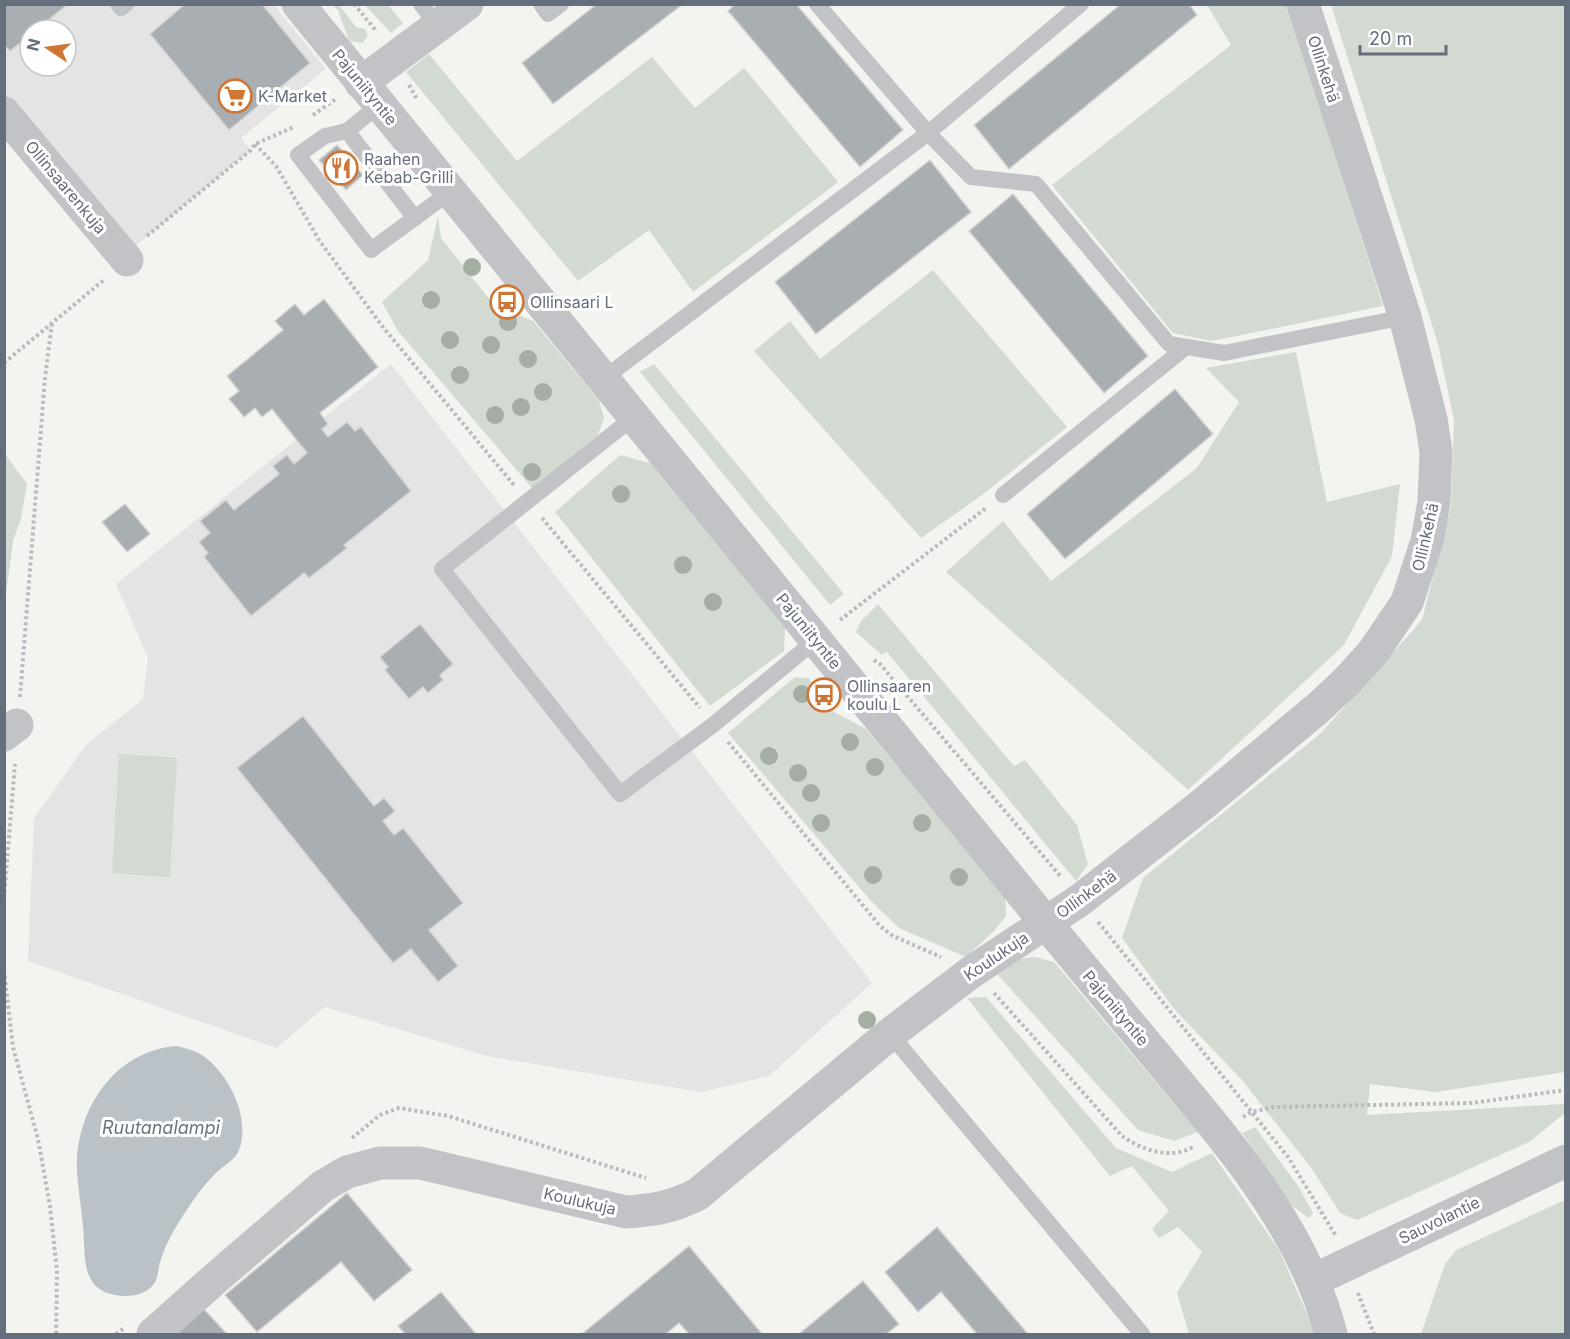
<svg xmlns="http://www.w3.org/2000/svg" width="1570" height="1339" font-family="Inter,sans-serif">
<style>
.built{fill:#e3e4e3;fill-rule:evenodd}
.green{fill:#d3dad1}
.water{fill:#bbc2c7}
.building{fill:#a9aeb3;stroke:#d4d4d2;stroke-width:1.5}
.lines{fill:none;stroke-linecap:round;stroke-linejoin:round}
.path{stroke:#babbbe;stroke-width:4;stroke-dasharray:3 3;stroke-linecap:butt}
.service{stroke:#c1c3c6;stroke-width:16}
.minor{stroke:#c1c3c6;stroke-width:33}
.tertiary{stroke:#c1c3c6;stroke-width:33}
.tree{fill:#a4aea2}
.labels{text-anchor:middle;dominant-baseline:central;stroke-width:6;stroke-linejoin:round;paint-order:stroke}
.street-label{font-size:16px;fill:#656e7d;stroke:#fff}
.poi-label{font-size:16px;fill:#656e7d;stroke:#fff;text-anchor:start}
.water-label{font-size:18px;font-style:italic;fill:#667582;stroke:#fff}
</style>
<rect width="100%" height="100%" fill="#f3f3f0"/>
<!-- built -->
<g class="built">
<path d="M4 5H274L326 69 241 138 251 150 127 253 5 105ZM30 30H66V66H30Z"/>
<path d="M391 364 872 983 769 1076 701 1092 487 1056 325 1007 276 1048 28 961 34 818 86 745 143 699 148 658 116 584Z"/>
</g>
<!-- green -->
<g class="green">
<path d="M332 5H339L356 27 365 29 368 36 362 43 349 41 338 10Z"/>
<path d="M365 5H388L403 23 391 33Z"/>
<path d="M1207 5H1288L1383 306 1212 341 1173 333 1052 185 1231 45Z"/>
<path d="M1331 5H1565V1072L1436 1092 1370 1084 1367 1115 1565 1104V1113L1529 1142 1357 1220 1340 1213 1312 1169 1242 1080 1175 1010 1122 938 1143 878 1320 734 1422 620 1451 506 1454 420 1438 344Z"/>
<path d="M429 54 517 161 652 57 695 108 744 68 838 182 693 292 649 230 578 281 406 72Z"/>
<path d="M438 216 441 238 493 304 533 321 599 400 604 418 598 435 532 488 398 331 382 302 428 260Z"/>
<path d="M933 270 1067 427 982 495 921 538 754 351 790 321 820 359Z"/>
<path d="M1296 352 1327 502 1400 484 1392 556 1344 645 1188 790 946 572 1003 521 1051 581 1197 468 1239 402 1206 368Z"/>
<path d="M654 364 844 594 830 605 640 372Z"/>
<path d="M5 454 27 484 21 519 13 541 5 602Z"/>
<path d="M620 455 650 463 785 628 784 651 710 706 555 512Z"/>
<path d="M878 604 1014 766 1025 760 1077 825 1088 864 1076 881 887 652 882 655 856 632 861 621Z"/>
<path d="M795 677 809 678 823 706 866 729 1005 896 1006 916 993 932 966 957 899 928 870 900 728 733Z"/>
<path d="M119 754 177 758 170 877 112 873Z"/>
<path d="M1035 957 1054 962 1198 1132 1174 1141 1138 1130 998 975 1016 959Z"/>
<path d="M986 997 1116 1148 1172 1172 1212 1153 1279 1250 1316 1334H1189L1177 1293 1202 1252 1178 1227 1159 1238 1152 1229 1169 1211 1132 1166 1110 1176 967 998Z"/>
<path d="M1255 1127 1298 1186 1313 1213 1309 1218 1292 1206 1242 1133Z"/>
<path d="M1565 1200V1334H1421L1445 1264 1456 1250Z"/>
</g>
<!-- water -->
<path class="water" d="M176 1046C185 1048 194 1050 202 1055 229 1073 251 1118 239 1150 235 1161 222 1166 214 1175 201 1188 191 1203 181 1219 173 1231 166 1244 161 1259 158 1267 159 1278 153 1285 147 1293 135 1296 125 1296 79 1294 86 1259 83 1226 81 1203 76 1180 77 1158 81 1102 118 1051 176 1046Z"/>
<!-- building -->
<g class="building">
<path d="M4 4H68L36 30H30V35L10 51 4 45Z"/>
<path d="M185 4H262L310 63 229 130 150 34Z"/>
<path d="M597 4H683L553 104 522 63Z"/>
<path d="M735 4H796L903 130 860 167 728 11Z"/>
<path d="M1121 4H1189L1197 15 1009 169 974 125Z"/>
<path d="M337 145 363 175 346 190 319 160Z"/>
<path d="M930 160 971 212 816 334 775 282Z"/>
<path d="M1013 194 1148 356 1104 393 969 231Z"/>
<path d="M324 299 378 367 320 413 328 424 322 429 328 437 347 422 355 431 361 427 411 491 344 545 347 548 309 578 304 573 251 616 204 557 208 553 199 542 210 533 200 521 226 500 234 510 279 474 273 466 287 455 294 464 307 453 272 409 262 417 255 408 244 417 229 399 239 391 227 376 283 330 275 321 295 304 304 315Z"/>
<path d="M1175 389 1213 434 1065 559 1027 514Z"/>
<path d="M125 504 150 534 127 552 102 522Z"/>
<path d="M420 624 453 664 440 675 443 680 428 693 423 687 409 699 385 670 388 667 380 657Z"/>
<path d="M303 716 374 806 384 798 395 811 383 821 394 835 403 828 463 903 429 930 458 966 438 982 411 949 393 963 237 768Z"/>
<path d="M347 1193 412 1270 374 1301 341 1262 257 1332 225 1295Z"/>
<path d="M937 1227 1028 1334H977L941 1292 918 1312 885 1272Z"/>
<path d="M689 1246 762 1334H689L679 1323 666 1334H582Z"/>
<path d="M863 1281 899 1324 886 1334H799Z"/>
<path d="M441 1292 476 1334H405L398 1326Z"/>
<path d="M201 1306 227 1334H170Z"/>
</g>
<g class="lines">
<!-- path -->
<g class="path">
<path d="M354 4 377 32"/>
<path d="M409 85 417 99"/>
<path d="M313 115 336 99"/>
<path d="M255 144 276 166 319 240 382 326 514 485"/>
<path d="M147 236 251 150 255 144 294 127"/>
<path d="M4 363 105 279"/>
<path d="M542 518 700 708"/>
<path d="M840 620 986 508"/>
<path d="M874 660 880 664 1061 877"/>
<path d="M20 697 45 378 52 323"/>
<path d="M728 742 880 926 893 936 941 957"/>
<path d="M4 898 15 764"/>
<path d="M1098 922 1288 1157 1336 1236"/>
<path d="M4 970 13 1047 38 1139 50 1206 57 1272 56 1334"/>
<path d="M994 993 1122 1136C1142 1150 1170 1160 1193 1147"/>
<path d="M1243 1117 1252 1112 1274 1107 1472 1103 1566 1090"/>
<path d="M352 1138 380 1115 399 1108 448 1116 646 1178"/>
<path d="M1358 1293 1374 1334"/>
<path d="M116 1334 123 1329"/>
</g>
<!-- service -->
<g class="service">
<path d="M118 4 121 8 126 4"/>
<path d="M421 4 438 27"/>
<path d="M541 4 548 14 561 4"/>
<path d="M817 4 928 133 971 177 1036 184 1169 344 1224 353 1405 317"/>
<path d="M379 105 347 131 325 136 298 155 371 250 450 192"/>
<path d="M347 131 415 218"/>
<path d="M603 379 928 133 1081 4"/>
<path d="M634 417 442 569 620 794 713 725 816 640"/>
<path d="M1003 495 1186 347"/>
<path d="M890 1034 1142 1334"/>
</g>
<!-- minor -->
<g class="minor">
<path d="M361 83 467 4"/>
<path d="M4 113 127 260"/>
<path d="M4 735 17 725"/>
<path d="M1314 1280 1566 1161"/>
<path d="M153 1334 217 1277 323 1186 347 1172 380 1163H420L626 1212C655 1210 673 1207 698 1194L890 1034 970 973 1080 900 1203 804 1318 708 1346 682 1374 651 1407 602 1427 541 1434 502 1436 452 1431 419 1405 317 1303 4"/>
</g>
<!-- tertiary -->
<path class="tertiary" d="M298 4C537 299 778 592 1016 886 1064 946 1113 1004 1162 1063 1230 1145 1304 1229 1331 1334"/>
</g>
<!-- trees -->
<g class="tree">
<circle cx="472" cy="267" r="9"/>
<circle cx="431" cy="300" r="9"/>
<circle cx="508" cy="322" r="9"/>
<circle cx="450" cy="340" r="9"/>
<circle cx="491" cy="345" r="9"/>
<circle cx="528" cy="359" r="9"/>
<circle cx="460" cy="375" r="9"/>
<circle cx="543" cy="392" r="9"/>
<circle cx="521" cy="407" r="9"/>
<circle cx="495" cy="415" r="9"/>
<circle cx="532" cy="472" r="9"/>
<circle cx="621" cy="494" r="9"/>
<circle cx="683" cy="565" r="9"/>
<circle cx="713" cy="602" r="9"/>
<circle cx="802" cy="694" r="9"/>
<circle cx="850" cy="742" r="9"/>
<circle cx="769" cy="756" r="9"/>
<circle cx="875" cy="767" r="9"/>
<circle cx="798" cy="773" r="9"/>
<circle cx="811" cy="793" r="9"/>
<circle cx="821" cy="823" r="9"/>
<circle cx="922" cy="823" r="9"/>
<circle cx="873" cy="875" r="9"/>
<circle cx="959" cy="877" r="9"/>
<circle cx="867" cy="1020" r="9"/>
</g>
<!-- icons -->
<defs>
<g id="supermarket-ring" transform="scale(1.725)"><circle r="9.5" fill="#fff" stroke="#cf7634" stroke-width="1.5"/><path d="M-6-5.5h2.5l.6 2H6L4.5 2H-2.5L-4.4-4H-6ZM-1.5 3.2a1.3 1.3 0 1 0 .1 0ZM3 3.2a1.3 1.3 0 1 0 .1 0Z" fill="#cf7634"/></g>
<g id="restaurant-ring" transform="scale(1.725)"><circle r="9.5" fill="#fff" stroke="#cf7634" stroke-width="1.5"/><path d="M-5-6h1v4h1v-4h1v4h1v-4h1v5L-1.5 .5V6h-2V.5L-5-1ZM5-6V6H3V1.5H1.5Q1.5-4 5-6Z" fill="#cf7634"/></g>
<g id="bus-ring" transform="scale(1.725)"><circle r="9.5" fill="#fff" stroke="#cf7634" stroke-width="1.5"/><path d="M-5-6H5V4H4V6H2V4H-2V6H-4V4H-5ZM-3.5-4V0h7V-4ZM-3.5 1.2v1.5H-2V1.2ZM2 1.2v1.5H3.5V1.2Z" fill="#cf7634"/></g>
</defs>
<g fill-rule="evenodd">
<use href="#supermarket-ring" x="235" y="96"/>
<use href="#restaurant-ring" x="341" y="168"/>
<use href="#bus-ring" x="507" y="302"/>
<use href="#bus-ring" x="824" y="695"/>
</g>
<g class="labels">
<!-- street labels -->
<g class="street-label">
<text transform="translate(1324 69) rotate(72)">Ollinkehä</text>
<text transform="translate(365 87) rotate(51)">Pajuniityntie</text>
<text transform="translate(66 187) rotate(50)">Ollinsaarenkuja</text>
<text transform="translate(1425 537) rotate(-77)">Ollinkehä</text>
<text transform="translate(809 631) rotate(51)">Pajuniityntie</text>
<text transform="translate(1086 894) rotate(-36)">Ollinkehä</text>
<text transform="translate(996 956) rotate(-34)">Koulukuja</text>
<text transform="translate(1116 1008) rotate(50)">Pajuniityntie</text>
<text transform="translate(580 1201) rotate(13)">Koulukuja</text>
<text transform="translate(1439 1220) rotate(-26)">Sauvolantie</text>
</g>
<!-- poi labels -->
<g class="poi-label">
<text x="258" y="96">K-Market</text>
<text x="364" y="159">Raahen<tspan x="364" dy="18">Kebab-Grilli</tspan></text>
<text x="530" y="302">Ollinsaari L</text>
<text x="847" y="686">Ollinsaaren<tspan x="847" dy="18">koulu L</tspan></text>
</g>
<!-- water labels -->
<g class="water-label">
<text x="161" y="1127">Ruutanalampi</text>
</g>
</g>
<!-- border -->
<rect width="1570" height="1339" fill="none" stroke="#656e7d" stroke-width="12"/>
<!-- north arrow -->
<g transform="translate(48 48) rotate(283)"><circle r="28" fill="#ffffff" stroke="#c1c5cb" stroke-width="1.5"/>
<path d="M0-4.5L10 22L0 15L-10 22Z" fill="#cf7634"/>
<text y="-9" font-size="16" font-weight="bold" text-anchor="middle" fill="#656e7d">N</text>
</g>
<!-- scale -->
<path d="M1360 45v9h86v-9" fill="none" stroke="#656e7d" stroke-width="3"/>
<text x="1369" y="45" font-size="18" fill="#656e7d" stroke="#ffffff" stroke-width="4.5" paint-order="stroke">20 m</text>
</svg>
